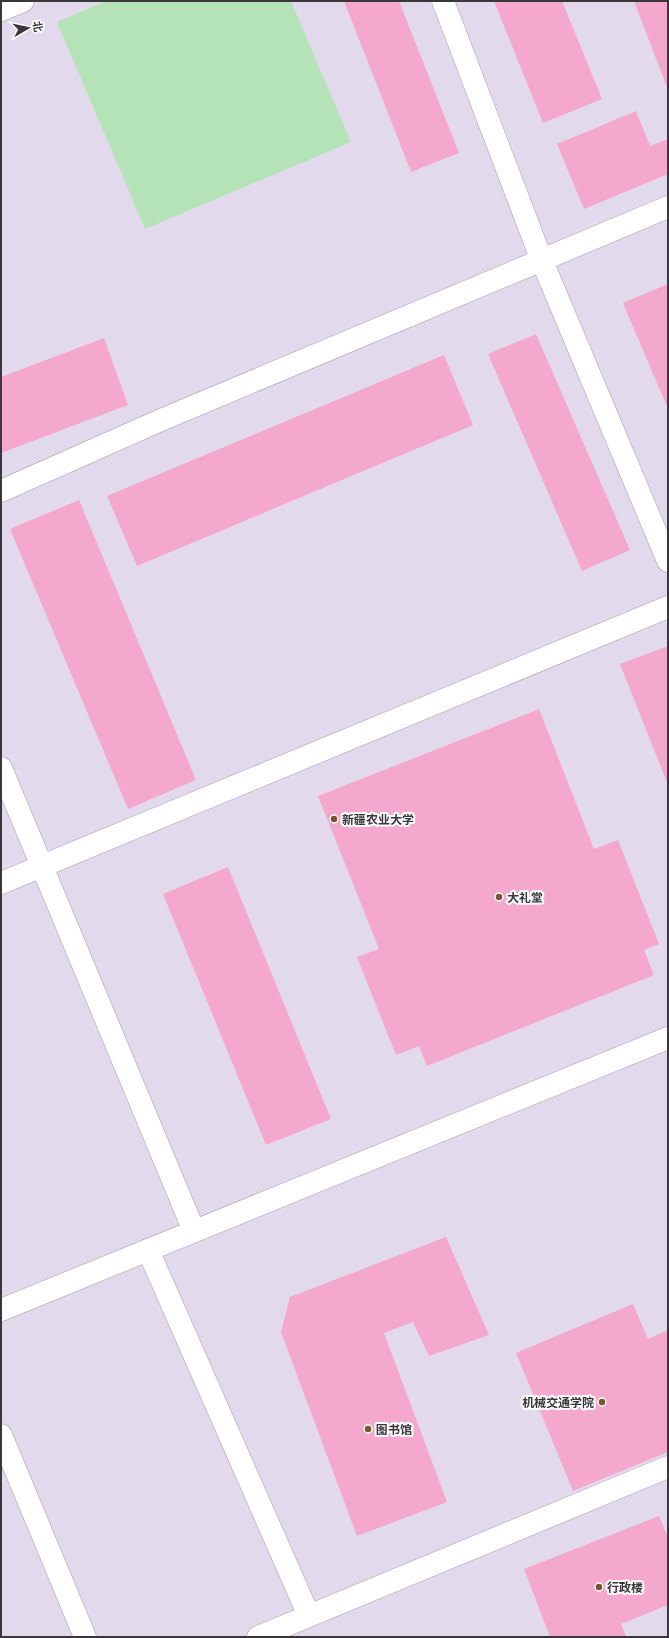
<svg xmlns="http://www.w3.org/2000/svg" width="669" height="1638" font-family="'Noto Serif','Noto Sans SC',serif">
<style>
.built{fill:#e3d9ec}
.green{fill:#b4e3b8}
.building{fill:#f4a8ce}
.lines{fill:none;stroke-linecap:round;stroke-linejoin:round}
.minor-casing{stroke:#a59eaa;stroke-width:23}
.minor{stroke:#fff;stroke-width:22}
.poi-dot{fill:#77572d;stroke:#fff;stroke-width:1.5}
.labels{text-anchor:middle;dominant-baseline:central;stroke-width:4;stroke-linejoin:round;paint-order:stroke}
.poi-label{font-size:12px;font-weight:bold;fill:#39373c;stroke:#fff;text-anchor:start}
</style>
<rect width="100%" height="100%" fill="#e9e3ef"/>
<!-- built -->
<rect class="built" x="1" y="1" width="667" height="1636"/>
<!-- green -->
<path class="green" d="M106 1H291L351 142 145 229 57 22Z"/>
<!-- building -->
<g class="building">
<path d="M344 1H399L459 153 411 172Z"/>
<path d="M494 1H562L602 99 543 123Z"/>
<path d="M634 1H668V90Z"/>
<path d="M636 111 650 146 668 139V174L584 209 557 144Z"/>
<path d="M668 284V409L623 303Z"/>
<path d="M536 334 630 550 582 571 488 354Z"/>
<path d="M104 338 128 405 1 453V377Z"/>
<path d="M444 355 473 425 137 566 107 496Z"/>
<path d="M79 500 196 780 128 809 10 529Z"/>
<path d="M668 646V785L620 664Z"/>
<path d="M539 709 594 849 618 840 659 944 644 950 654 975 427 1066 419 1046 396 1055 357 957 379 949 318 796Z"/>
<path d="M228 867 331 1119 266 1145 163 894Z"/>
<path d="M446 1237 489 1335 429 1356 413 1322 384 1333 447 1502 357 1536 281 1332 290 1297Z"/>
<path d="M633 1304 648 1339 668 1330V1452L573 1491 516 1353Z"/>
<path d="M659 1516 668 1538V1605L621 1624 626 1637H550L524 1569Z"/>
</g>
<g class="lines">
<!-- minor casing -->
<g class="minor-casing">
<g id="minor">
<path d="M443 1 542 261 668 561"/>
<path d="M1 10 23 1"/>
<path d="M1 491 161 420 668 207"/>
<path d="M1 768 194 1231"/>
<path d="M1 883 668 607"/>
<path d="M148 1250 309 1616"/>
<path d="M1 1310 668 1038"/>
<path d="M1 1435 85 1637"/>
<path d="M258 1637 668 1467"/>
</g>
</g>
<!-- minor -->
<use href="#minor" class="minor"/>
</g>
<!-- markers -->
<g class="poi-dot">
<circle cx="334" cy="819" r="4"/>
<circle cx="499" cy="897" r="4"/>
<circle cx="602" cy="1402" r="4"/>
<circle cx="368" cy="1429" r="4"/>
<circle cx="599" cy="1587" r="4"/>
</g>
<g class="labels">
<!-- poi labels -->
<g class="poi-label">
<text x="342" y="819">新疆农业大学</text>
<text x="507" y="897">大礼堂</text>
<text x="594" y="1402" text-anchor="end">机械交通学院</text>
<text x="376" y="1429">图书馆</text>
<text x="607" y="1587">行政楼</text>
</g>
</g>
<!-- border -->
<rect width="669" height="1638" fill="none" stroke="#39373c" stroke-width="4"/>
<!-- north arrow -->
<g transform="translate(28 28) rotate(81)" stroke="#ffffff" stroke-width="3" paint-order="stroke">
<path d="M0-3L7 15L0 10L-7 15Z" fill="#39373c"/>
<text y="-6" font-size="11" font-weight="bold" text-anchor="middle" fill="#39373c">北</text>
</g>
</svg>
